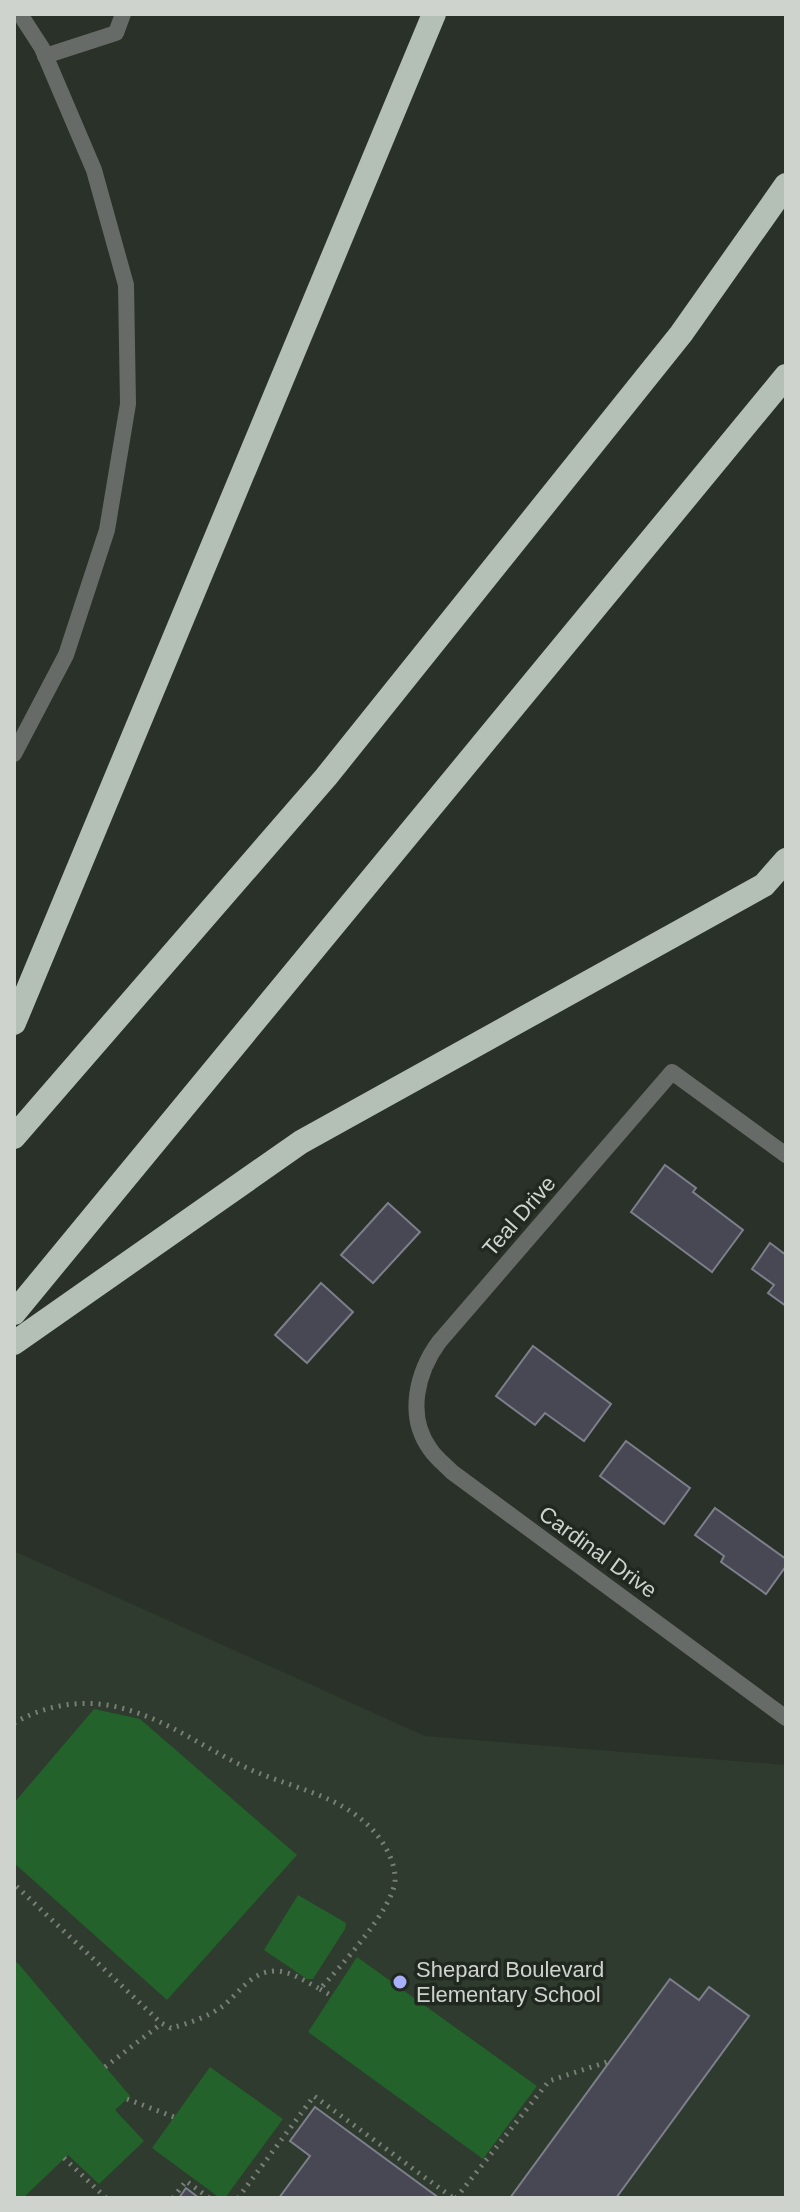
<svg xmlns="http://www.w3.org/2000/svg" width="800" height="2212" font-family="Arial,sans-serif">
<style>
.built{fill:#2e3b2e}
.green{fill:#23622b}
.building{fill:#474853;stroke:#7d7f8b;stroke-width:2}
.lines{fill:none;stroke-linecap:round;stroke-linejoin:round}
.path{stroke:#787e78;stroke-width:5;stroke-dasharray:2 6;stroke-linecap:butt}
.service{stroke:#676b67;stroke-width:16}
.minor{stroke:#676b67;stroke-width:16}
.motorway{stroke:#b4bfb5;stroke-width:24}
.poi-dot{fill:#a8b0fc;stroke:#202820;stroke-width:3}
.labels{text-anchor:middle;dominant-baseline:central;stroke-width:7;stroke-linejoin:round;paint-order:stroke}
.street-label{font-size:22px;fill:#ced3ce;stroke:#202820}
.poi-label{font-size:22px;fill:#ced3ce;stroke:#202820;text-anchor:start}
</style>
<rect width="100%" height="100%" fill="#293129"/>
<!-- built -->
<path class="built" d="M14 1551 425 1736 786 1765V2198H14Z"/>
<!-- green -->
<g class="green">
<path d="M94 1709 140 1719 297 1855 167 2000 14 1863V1803Z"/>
<path d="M298 1895 346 1923 345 1929 313 1979H307L264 1950Z"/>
<path d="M357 1957 537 2086 483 2159 308 2032Z"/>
<path d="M17 1962 130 2096 115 2110 144 2141 99 2184 68 2155 23 2198H14V1965Z"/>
<path d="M210 2067 283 2119 225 2198H220L152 2148Z"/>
</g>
<!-- building -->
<g class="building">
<path d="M665 1165 696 1188 693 1192 743 1230 712 1272 631 1212Z"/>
<path d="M388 1203 420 1232 373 1283 341 1255Z"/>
<path d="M770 1243 786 1255V1306L768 1293 774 1285 752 1269Z"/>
<path d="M321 1283 353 1312 307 1363 275 1335Z"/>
<path d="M533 1346 611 1404 584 1441 545 1413 535 1425 496 1396Z"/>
<path d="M626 1441 690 1488 664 1524 600 1476Z"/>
<path d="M715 1508 786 1559V1566L766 1594 721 1562 724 1556 695 1535Z"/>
<path d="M670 1979 699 2000 709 1987 749 2016 616 2198H510Z"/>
<path d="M315 2107 439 2198H279L310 2156 290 2141Z"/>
<path d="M186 2188 199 2198H179Z"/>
</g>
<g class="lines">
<!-- path -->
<g class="path">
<path d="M14 1723C41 1707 76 1700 107 1705 160 1714 198 1745 245 1767 282 1785 328 1792 361 1819 378 1832 396 1858 395 1880 394 1908 339 1968 320 1989 306 1982 289 1970 274 1971 251 1972 239 1993 223 2006 209 2016 188 2024 171 2028L161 2023 14 1884"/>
<path d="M320 1989 332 1996"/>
<path d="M105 2067 161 2024"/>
<path d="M127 2099 174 2117"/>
<path d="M64 2158 106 2198"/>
<path d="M173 2198 186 2181 209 2198"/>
<path d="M238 2198 314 2096 453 2198"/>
<path d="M456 2198 549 2081 610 2061"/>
</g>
<!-- service -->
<path class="service" d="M45 56 116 33 123 14"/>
<!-- minor -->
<g class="minor">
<path d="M14 754 66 655 107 530 128 404 126 285 94 170 42 48 20 14"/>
<path d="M786 1155 672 1072 439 1342C417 1372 406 1416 430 1449 435 1457 445 1465 452 1472L786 1718"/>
</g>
<!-- motorway -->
<g class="motorway">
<path d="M14 1023 434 14"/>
<path d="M14 1137 326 777 681 334 786 185"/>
<path d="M14 1313 786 376"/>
<path d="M14 1343 301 1142 764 885 786 860"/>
</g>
</g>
<!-- markers -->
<circle class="poi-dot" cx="400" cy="1982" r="8"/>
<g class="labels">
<!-- street labels -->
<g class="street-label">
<text transform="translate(519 1216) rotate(-49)">Teal Drive</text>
<text transform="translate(598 1552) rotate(36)">Cardinal Drive</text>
</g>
<!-- poi labels -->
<g class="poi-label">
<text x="416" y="1969">Shepard Boulevard<tspan x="416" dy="25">Elementary School</tspan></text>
</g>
</g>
<!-- border -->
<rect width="800" height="2212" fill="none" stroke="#ced3ce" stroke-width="32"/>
</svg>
